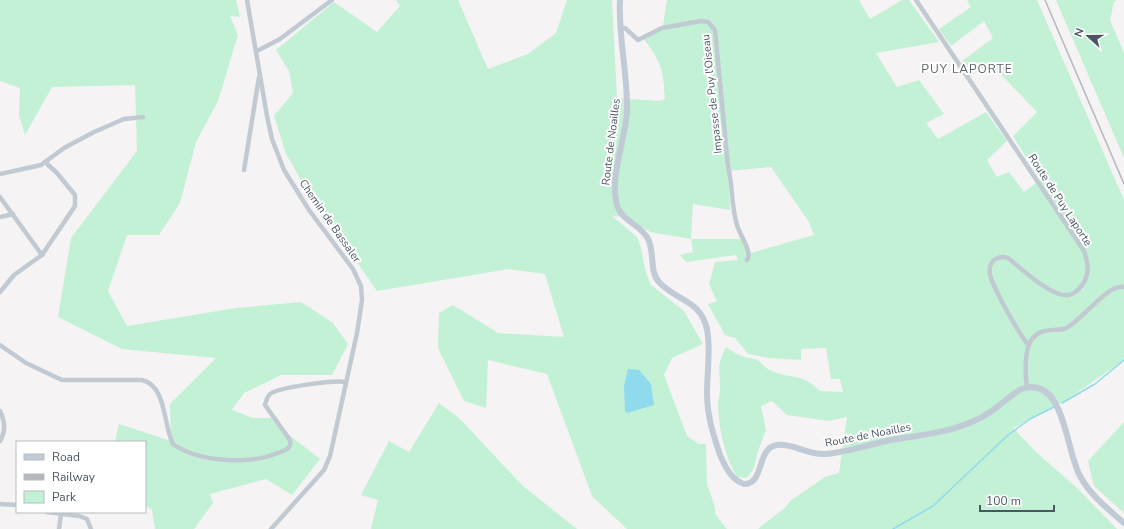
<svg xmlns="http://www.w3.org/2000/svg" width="1124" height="529" font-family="'Nunito Sans',sans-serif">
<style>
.green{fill:#c3f1d5;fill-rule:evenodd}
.water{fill:#90daee}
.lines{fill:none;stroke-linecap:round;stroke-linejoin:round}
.stream{stroke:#90daee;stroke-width:1.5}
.minor{stroke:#c1cad2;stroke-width:4.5}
.secondary{stroke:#c1cbd6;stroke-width:6}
.rail{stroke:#b5b8bd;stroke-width:1.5}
.labels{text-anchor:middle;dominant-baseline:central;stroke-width:4;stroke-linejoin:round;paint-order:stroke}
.street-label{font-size:11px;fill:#4a5661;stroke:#fff}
.neighbourhood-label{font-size:12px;letter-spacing:1px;fill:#5f6368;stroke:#fff}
</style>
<rect width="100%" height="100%" fill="#f5f3f3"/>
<!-- green -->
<g class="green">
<path d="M0 0H236L240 17 230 16 238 35 218 101 196 142 180 203 159 235H127L108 291 127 326 236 308 301 302 333 323 348 344 332 375H281L244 393 232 410 253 418H277L284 431 320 459 292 495 266 479 210 494 213 503 194 529H155L152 510 145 505V442H115L119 424 171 441 170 404 216 358 122 349 58 317 71 238 137 151 135 85 52 87 25 135 19 115 20 88 0 81Z"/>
<path d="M396 0H458L488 69 528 54 556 33 567 0H612L617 98 659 101 665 99C663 68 661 61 642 37L663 26 667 0H859L870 19 902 0H909L939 42 876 53 897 87 919 80 944 114 926 123 938 139 986 112 1007 141 987 160 997 177 1009 172 1024 192 1040 180 1013 136 1037 112 990 63 970 76 961 62 993 38 984 21 951 46 939 29 971 7 967 0H1037L1124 200V360L1065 401 1013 428 1037 453 1076 487 1117 529H758L786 507 790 501 825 477 839 473 847 417 829 421 787 415 772 401 761 406 766 430 758 451 754 468 747 478 737 477C725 457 719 430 718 406 718 400 720 394 720 388 720 368 716 367 726 347 731 350 736 354 742 356 747 358 752 358 757 360 763 363 765 369 772 371 793 380 801 372 820 391L843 392 840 379H831L826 348 801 349V360L769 358 748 354 735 338 725 335 708 304 717 301 709 284 715 262 738 260 736 255 686 262 680 255 693 252 691 239 650 232 626 217 612 216 637 237 641 248 646 273 651 285 684 311 703 344 672 358 664 375 687 436 699 444H706L707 484 715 507V514L727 529H627L592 496 547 374 488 360 486 408 464 401 438 348 439 313 453 305 498 333 564 337 545 274 509 269 377 291 308 192 286 154 274 116 293 93 289 71 276 50 334 2 377 32 400 6ZM771 167 809 222 814 235 751 253 745 239H691L693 204 730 210 728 171Z"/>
<path d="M1056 0H1117L1114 2 1110 20 1124 53V158Z"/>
<path d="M439 403 459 418 523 486 577 529H371L378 500 361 495 389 441 409 452Z"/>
<path d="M1124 422V513L1094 486 1088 461Z"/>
</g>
<!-- water -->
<path class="water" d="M628 369 639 370 651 384 654 405 627 413 625 411 624 386Z"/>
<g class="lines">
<!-- stream -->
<g class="stream">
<path d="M1062 403 1095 384 1124 360"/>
<path d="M893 529 933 506 1008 435 1030 419 1054 407"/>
</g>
<!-- minor -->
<g class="minor">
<path d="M247 0 267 116 272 139 284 170 309 210 353 269 361 286 362 300 357 333 330 456 324 470 271 529"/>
<path d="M916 0 1084 251C1088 263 1090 273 1083 284 1079 289 1075 294 1068 295 1052 298 1021 268 1008 258 1003 256 998 257 994 260 990 264 989 269 990 274 993 289 1019 333 1028 345"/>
<path d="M620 28H625L638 40 662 28 701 21 708 22 715 30 728 166C733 186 731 206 737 225 739 234 753 252 747 260"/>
<path d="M257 51 280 39 332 0"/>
<path d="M244 170 259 77"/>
<path d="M0 174 41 165 64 148 94 132 124 119 143 117"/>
<path d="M0 197 42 255"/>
<path d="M0 217 13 214"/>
<path d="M0 292 14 275 42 255 75 206V195L57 173 45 162"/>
<path d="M0 345 26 363 62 380H142C167 386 163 425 173 444 198 462 249 465 278 453 285 450 292 449 290 440L265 405C266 401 267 397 270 394 279 387 334 380 346 382"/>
<path d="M1027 387C1025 374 1024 350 1032 339 1041 328 1051 331 1063 329 1069 328 1073 323 1078 319 1090 310 1110 284 1124 287"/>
<path d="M0 411C5 421 6 431 0 441"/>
<path d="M0 504 17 505"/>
<path d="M47 512 79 516 87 519 91 529"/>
<path d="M59 529 61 514"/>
</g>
<!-- secondary -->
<path class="secondary" d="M620 0C618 37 628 74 627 112 625 141 611 172 616 201 619 221 640 223 648 239 655 252 649 271 659 282 676 301 700 299 707 329 711 350 707 372 707 393 707 415 713 434 720 455 725 466 731 480 744 484 765 484 756 448 777 445 793 443 808 455 825 454 845 453 867 445 887 441 917 435 947 434 976 420 993 413 1005 399 1021 389 1065 374 1065 449 1080 476 1090 495 1108 509 1124 523"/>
<!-- rail -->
<path class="rail" d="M1045 0 1124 184"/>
</g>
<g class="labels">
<!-- street labels -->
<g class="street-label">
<text transform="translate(712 94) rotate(-96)">Impasse de Puy l'Oiseau</text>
<text transform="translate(611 142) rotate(-83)">Route de Noailles</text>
<text transform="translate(1060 200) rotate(57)">Route de Puy Laporte</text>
<text transform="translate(330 221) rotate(55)">Chemin de Bassaler</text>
<text transform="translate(868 435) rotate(-11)">Route de Noailles</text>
</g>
<!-- neighbourhood labels -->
<g class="neighbourhood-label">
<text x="967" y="69">PUY LAPORTE</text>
</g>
</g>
<!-- legend -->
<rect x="16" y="441" width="130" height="72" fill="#ffffff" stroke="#b7bbc0"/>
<rect x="24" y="454" width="20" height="6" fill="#c1cbd6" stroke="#b7bbc0"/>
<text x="52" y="461" font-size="12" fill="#4a5661">Road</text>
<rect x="24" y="474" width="20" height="6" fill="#b5b8bd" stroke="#b7bbc0"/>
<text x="52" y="481" font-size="12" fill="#4a5661">Railway</text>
<rect x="24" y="491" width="20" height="12" fill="#c3f1d5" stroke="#b7bbc0"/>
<text x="52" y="501" font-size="12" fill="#4a5661">Park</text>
<!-- north arrow -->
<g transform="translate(1088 36) rotate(291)" stroke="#ffffff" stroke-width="3" paint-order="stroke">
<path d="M0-3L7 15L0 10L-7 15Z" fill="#4a5661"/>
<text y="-6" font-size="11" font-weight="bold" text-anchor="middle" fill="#4a5661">N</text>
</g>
<!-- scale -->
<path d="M980 505v6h74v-6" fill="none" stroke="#4a5661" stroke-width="2"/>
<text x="986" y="505" font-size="12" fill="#4a5661" stroke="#ffffff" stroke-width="3" paint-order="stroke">100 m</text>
</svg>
